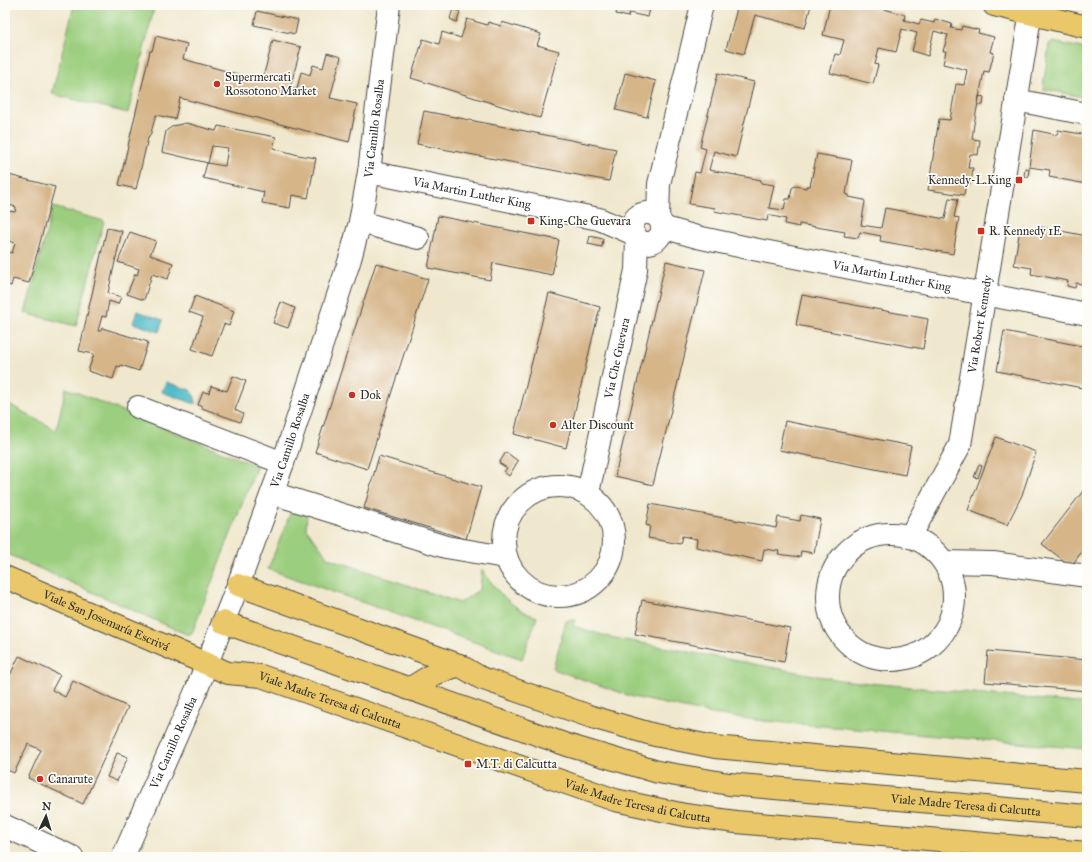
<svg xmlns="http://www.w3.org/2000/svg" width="1092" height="862" font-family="'IM FELL Great Primer',serif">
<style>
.green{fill:#9bce7e;stroke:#637c54}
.water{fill:#4fbbc9;stroke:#3d737a}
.building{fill:#d6b589}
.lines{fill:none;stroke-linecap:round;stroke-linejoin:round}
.minor-casing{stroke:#494743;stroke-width:24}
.major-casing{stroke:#494743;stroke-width:24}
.minor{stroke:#fff;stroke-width:22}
.major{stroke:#eac769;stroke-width:22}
.poi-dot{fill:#c8321e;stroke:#fdfcf7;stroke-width:1.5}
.labels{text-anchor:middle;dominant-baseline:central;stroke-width:3.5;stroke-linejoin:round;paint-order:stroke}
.poi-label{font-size:12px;fill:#2b2b2b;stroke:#fdfcf7;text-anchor:start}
.street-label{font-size:12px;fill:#2b2b2b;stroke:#fdfcf7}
</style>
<rect width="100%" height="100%" fill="#fdfcf7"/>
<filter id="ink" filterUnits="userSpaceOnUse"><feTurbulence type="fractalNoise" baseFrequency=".025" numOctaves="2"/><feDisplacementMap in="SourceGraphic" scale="8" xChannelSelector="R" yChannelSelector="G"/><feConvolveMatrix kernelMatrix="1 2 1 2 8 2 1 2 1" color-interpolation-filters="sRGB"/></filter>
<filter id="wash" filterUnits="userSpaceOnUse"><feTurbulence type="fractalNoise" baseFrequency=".012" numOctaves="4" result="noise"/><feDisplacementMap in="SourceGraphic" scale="16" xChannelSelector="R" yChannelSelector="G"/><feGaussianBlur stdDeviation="0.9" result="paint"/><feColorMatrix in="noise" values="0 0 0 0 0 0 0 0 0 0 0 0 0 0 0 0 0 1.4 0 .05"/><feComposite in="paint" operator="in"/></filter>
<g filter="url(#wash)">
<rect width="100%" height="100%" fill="#f0e8ce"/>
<!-- green -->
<g class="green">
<path d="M74 5H155L128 113 52 94Z"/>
<path d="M1053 42 1087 49V98L1043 89 1049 44Z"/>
<path d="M53 207 104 221 76 326 25 313Z"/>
<path d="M66 388 257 466 192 633 188 635 5 553V402L56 430Z"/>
<path d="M292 509 307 514 306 528 328 558 460 603 480 589 482 569C496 591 512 609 537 617L522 659 268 569Z"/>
<path d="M575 620 573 626 609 637 840 680 1087 704V749L764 721 712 714 633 697 553 669 566 621Z"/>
</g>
<!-- water -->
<g class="water">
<path d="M137 311 163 320 159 332 133 323Z"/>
<path d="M166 382 190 390 195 397V404L162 392Z"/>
</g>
<g id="blocks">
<!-- building -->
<g class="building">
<path d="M611 5H651L648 17 629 13 628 17 616 14 617 9 611 8Z"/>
<path d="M738 5H811L805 28 755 15 744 54 726 49Z"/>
<path d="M830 5H864L874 7V6L905 15 904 20 919 24 921 20 934 23 935 19 952 24 951 28 961 30 962 26 979 30 978 33 994 37 990 52 994 53 989 72 984 71 974 124 972 139 980 140 978 155 970 154 968 168H973L971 184 966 183 964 195 928 190 939 119 950 120 956 84 964 85 967 70 943 64 946 51H943L948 35 934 31 928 56 912 51 917 33 902 29 896 52 879 48 875 64 878 65 873 84 830 73 835 54 840 55 844 40 823 35Z"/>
<path d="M453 9 460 12 457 22 450 19Z"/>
<path d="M257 11 298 20 295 34 254 25Z"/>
<path d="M467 19 487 25 488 22 501 26 502 22 541 34 537 45 559 51 540 118 411 78 423 39 439 44 442 32 461 38Z"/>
<path d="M156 36 187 44 183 59 262 81 273 40 301 47 290 88 297 89 301 72 310 75 313 65 323 68 327 53 341 57 330 98 357 104 349 142 180 98 175 119 156 115 150 136 148 138 136 189 119 185 150 51H152Z"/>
<path d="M625 73 656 81 647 117 616 110Z"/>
<path d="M718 73 754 82 736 157 714 151 709 170 761 180V183L774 185 769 208 784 210 786 199H790L792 188 795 186 806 188V186H810L817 154 852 160 846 194 849 195V197L864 200 865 202 861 225 881 228 885 208 945 219 949 198 958 199 954 217 959 218 953 254 880 241 881 236 860 232 858 238 844 236 845 232 799 224V227L785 224 786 219 768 215 767 221 714 211 715 208 689 204 695 172 700 173 706 149 700 147Z"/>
<path d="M979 96 984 97 983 105H978Z"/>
<path d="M424 111 616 149 609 181 417 144Z"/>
<path d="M186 123 216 131 218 126 276 137 273 148 298 155 316 158 308 198 292 195 290 208 262 203 264 192 203 178 207 163 225 166 228 148 212 146 208 163 162 152 166 131 173 126Z"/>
<path d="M1034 130 1057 135 1058 130 1087 135V184L1049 177 1050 170 1029 167Z"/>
<path d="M1025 168 1029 169 1028 177H1024Z"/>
<path d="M5 174 55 187 29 283 13 279 11 286 5 284V251L12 253 15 243 5 240V223L8 211 15 212 16 207 5 204Z"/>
<path d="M438 216 559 240 552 275 493 263 490 280 428 268Z"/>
<path d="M1040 227 1087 236V285L1076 283 1075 288 1067 286 1068 281 1031 274 1032 268 1014 265 1020 228 1039 232Z"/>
<path d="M107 228 122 231 108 293 121 297 118 304 109 301 106 317 102 316 98 331H101L102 328 148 342 139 371 121 365 120 367 117 366 113 379 88 371 94 354 79 351Z"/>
<path d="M130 232 156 241 150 255 173 263 168 279 152 274 144 300 127 294 135 274 137 275 139 269 118 262Z"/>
<path d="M590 236 603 239 602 247 588 244Z"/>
<path d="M666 261 705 270 653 485 615 476Z"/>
<path d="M376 263 428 279 367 469 315 452Z"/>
<path d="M549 293 600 307 566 448 514 434Z"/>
<path d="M802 295 928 319 923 349 796 325Z"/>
<path d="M195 296 234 311 229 326 224 324 212 356 192 349 203 317 189 312Z"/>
<path d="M281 302 295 308 288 328 273 323Z"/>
<path d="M1004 331 1087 347V389L997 371Z"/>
<path d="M233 376 246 381 235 410 243 414 240 422 202 408V406L198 405 203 392 209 393 211 386 227 391Z"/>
<path d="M785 421 911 446 905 475 779 450Z"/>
<path d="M996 437 1036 452 1022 495 1007 525 968 510Z"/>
<path d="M506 452 518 461 509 476 504 472 507 468 499 463Z"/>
<path d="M379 456 481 487 466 539 364 508Z"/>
<path d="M979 465 982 466 978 478 974 477Z"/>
<path d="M1087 486V545L1071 566 1042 544Z"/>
<path d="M650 504 776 528 778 517 800 521 801 515 820 519 814 553 801 551 800 557 778 554 779 551 764 549 762 561 696 547 697 539 682 536 680 544 648 538 650 526 646 525Z"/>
<path d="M642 600 790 628 784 662 635 634Z"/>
<path d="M988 651 1087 660V691L985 682Z"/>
<path d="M19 656 60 675 52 690 65 697 73 681 128 707 83 804 28 778 41 750 28 744 14 773 5 769V686Z"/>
<path d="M117 753 128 757 117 781 107 777Z"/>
</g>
</g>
</g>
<g filter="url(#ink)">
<use href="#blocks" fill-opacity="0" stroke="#494743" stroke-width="1"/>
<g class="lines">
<!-- minor casing -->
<g class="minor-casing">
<g id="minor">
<path d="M1016 100 1087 114"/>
<path id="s1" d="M369 172 599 219 634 234"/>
<circle cx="647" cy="228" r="15"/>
<path d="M658 217 659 184 702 5"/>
<path d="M360 222 418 238"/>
<path id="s2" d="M662 227 697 237 753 249 1087 314"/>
<path d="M138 407 283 463"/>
<circle cx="559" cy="541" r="55"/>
<path d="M272 493 446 547 505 557"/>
<path id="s3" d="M588 493 636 270 637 238"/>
<circle cx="891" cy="597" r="63"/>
<path id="s4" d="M910 537 960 445 1032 5"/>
<path d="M944 562 993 563 1087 576"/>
<path d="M5 826 72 857"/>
<path id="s5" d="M123 857 196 691 238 585 283 463 350 259 360 222 369 172 389 5"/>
</g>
</g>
<!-- major casing -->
<g class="major-casing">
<g id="major">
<path d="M994 5 1087 27"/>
<path id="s6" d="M5 577 228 673 261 676 615 800 685 815 736 822 1087 853"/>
<path d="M238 585 459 665 481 678 592 717 655 735 715 747 1087 781"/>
<path id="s7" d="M223 622 567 745 658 772 729 784 1087 816"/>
<path d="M409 689 432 675 459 665"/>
</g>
</g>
<!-- minor -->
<use href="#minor" class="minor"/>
<!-- major -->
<use href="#major" class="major"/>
</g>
</g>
<!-- markers -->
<g class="poi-dot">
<circle cx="217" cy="84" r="4"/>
<rect x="1015" y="176" width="8" height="8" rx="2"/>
<rect x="527" y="217" width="8" height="8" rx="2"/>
<rect x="977" y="227" width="8" height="8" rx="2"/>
<circle cx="352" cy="395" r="4"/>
<circle cx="553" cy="425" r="4"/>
<rect x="464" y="760" width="8" height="8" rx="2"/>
<circle cx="40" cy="779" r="4"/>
</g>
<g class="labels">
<!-- poi labels -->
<g class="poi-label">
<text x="225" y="77">Supermercati<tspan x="225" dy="14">Rossotono Market</tspan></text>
<text x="1011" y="180" text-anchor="end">Kennedy-L.King</text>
<text x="539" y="221">King-Che Guevara</text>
<text x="989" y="231">R. Kennedy 1E</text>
<text x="360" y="395">Dok</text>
<text x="561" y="425">Alter Discount</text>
<text x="476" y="764">M.T. di Calcutta</text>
<text x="48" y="779">Canarute</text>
</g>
<!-- street labels -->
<g class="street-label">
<text stroke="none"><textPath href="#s5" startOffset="773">Via Camillo Rosalba</textPath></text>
<text stroke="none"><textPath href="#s1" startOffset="105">Via Martin Luther King</textPath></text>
<text stroke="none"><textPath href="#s2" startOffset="235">Via Martin Luther King</textPath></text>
<text stroke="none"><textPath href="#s4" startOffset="227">Via Robert Kennedy</textPath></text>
<text stroke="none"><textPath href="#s3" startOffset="138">Via Che Guevara</textPath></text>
<text stroke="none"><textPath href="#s5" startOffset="449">Via Camillo Rosalba</textPath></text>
<text stroke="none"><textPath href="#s6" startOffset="110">Viale San Josemaría Escrivá</textPath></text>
<text stroke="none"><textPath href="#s6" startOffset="349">Viale Madre Teresa di Calcutta</textPath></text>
<text stroke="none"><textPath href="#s5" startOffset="125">Via Camillo Rosalba</textPath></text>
<text stroke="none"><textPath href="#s6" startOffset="673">Viale Madre Teresa di Calcutta</textPath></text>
<text stroke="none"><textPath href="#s7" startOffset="770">Viale Madre Teresa di Calcutta</textPath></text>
</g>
</g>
<!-- margin -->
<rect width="1092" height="862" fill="none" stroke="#fdfcf7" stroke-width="20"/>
<!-- north arrow -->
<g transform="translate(46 816) rotate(4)" stroke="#fdfcf7" stroke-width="3" paint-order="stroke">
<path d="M0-3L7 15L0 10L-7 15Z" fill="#2b2b2b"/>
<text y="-6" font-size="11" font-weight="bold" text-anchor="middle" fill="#2b2b2b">N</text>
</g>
</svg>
